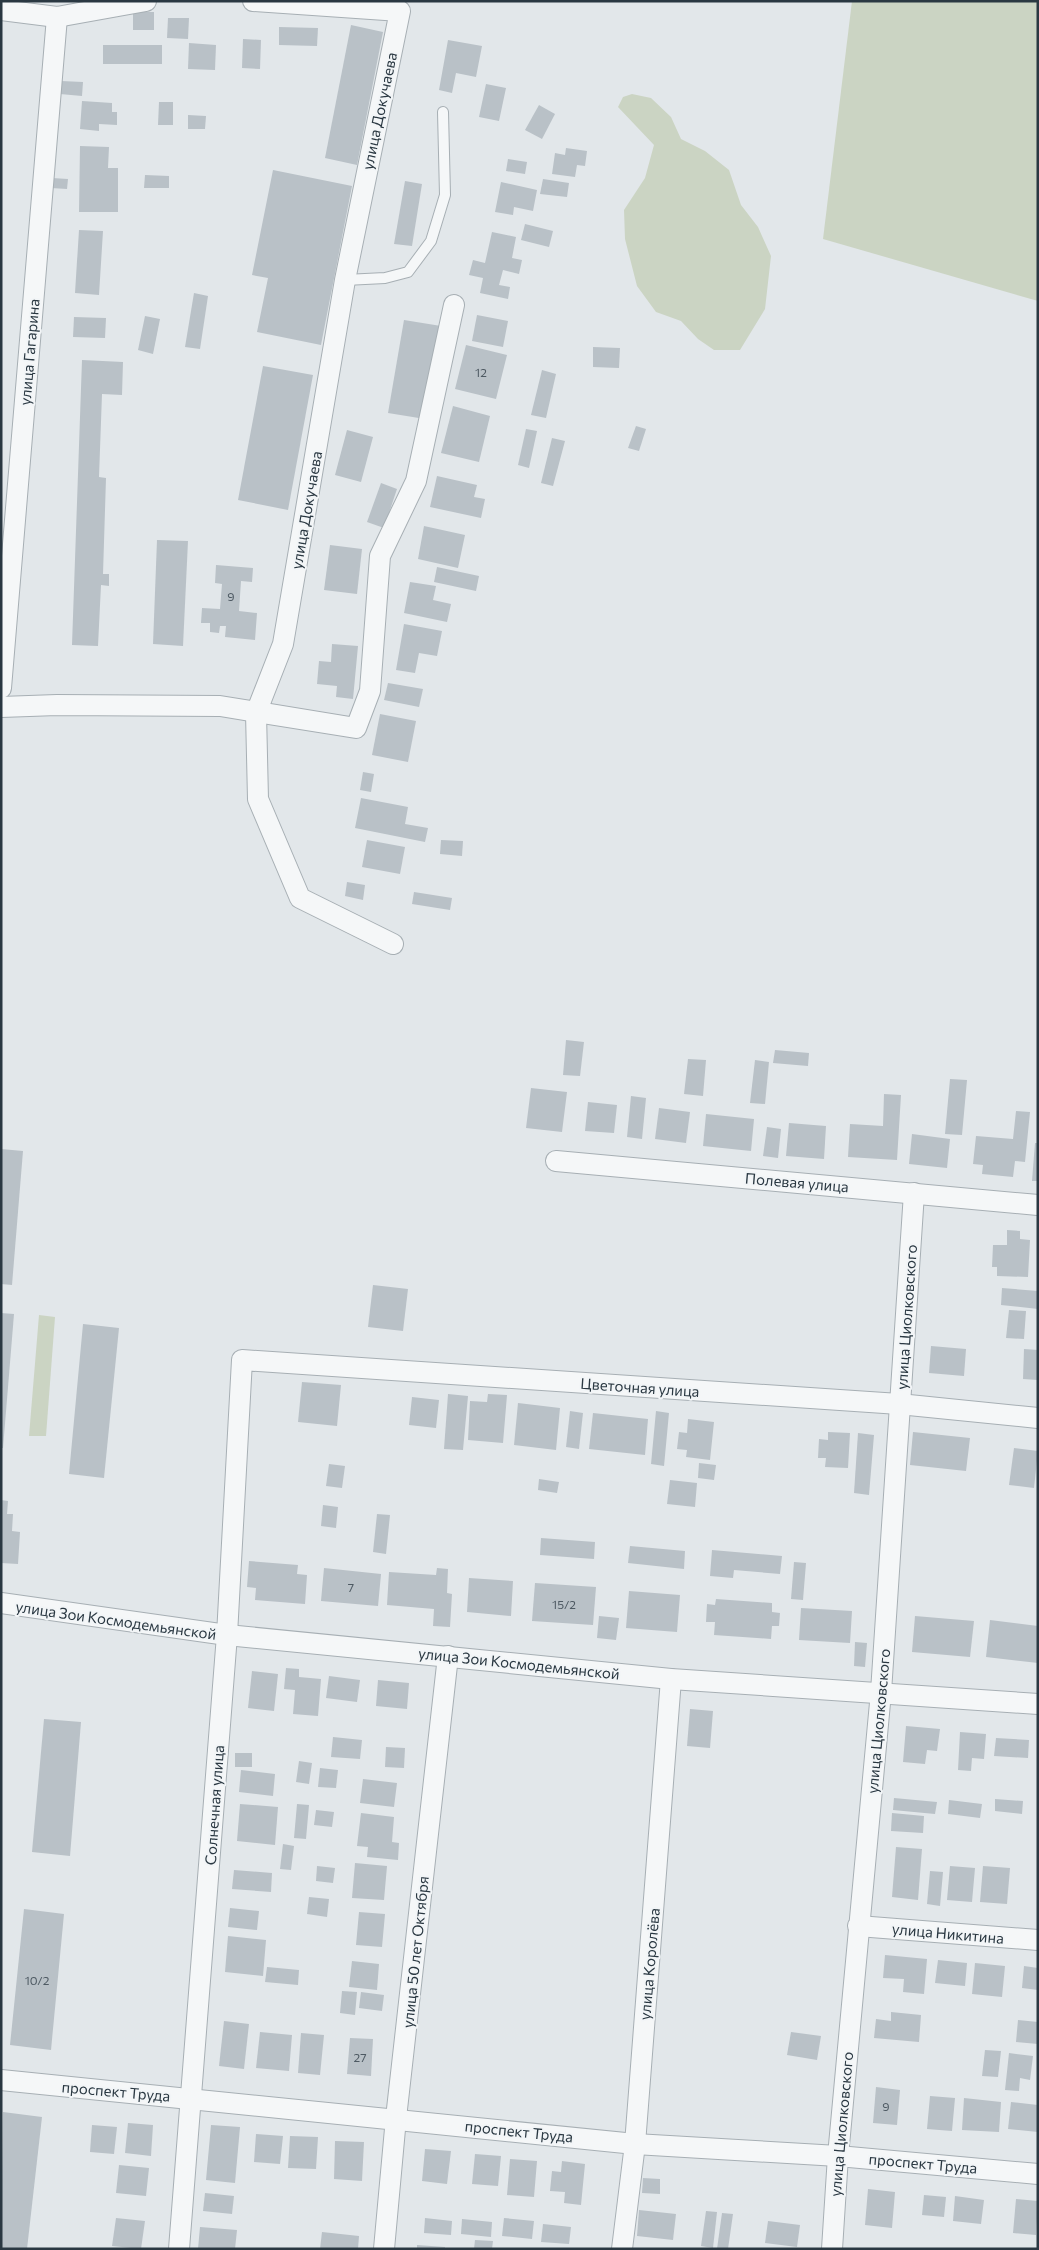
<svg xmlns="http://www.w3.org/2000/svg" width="1039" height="2250" font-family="Commissioner,sans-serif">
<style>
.green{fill:#cbd4c3}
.building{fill:#b9c1c7}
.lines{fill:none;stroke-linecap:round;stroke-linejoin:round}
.service-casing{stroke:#a7afb4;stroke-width:12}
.minor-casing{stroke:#a7afb4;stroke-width:22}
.service{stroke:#f5f7f8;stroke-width:10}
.minor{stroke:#f5f7f8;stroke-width:20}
.labels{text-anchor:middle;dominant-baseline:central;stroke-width:4;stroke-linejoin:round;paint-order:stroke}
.number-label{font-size:12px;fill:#4e5a63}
.street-label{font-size:15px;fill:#2a3842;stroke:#f2f5f7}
</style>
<rect width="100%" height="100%" fill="#e2e7ea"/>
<!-- green -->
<g class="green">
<path d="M852 1H1038V301L823 239Z"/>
<path d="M632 94 651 98 671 117 681 139 705 151 729 170 741 205 758 227 771 256 765 309 740 350H714L698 339 681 321 656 312 637 286 625 239 624 210 645 178 654 145 618 107 623 97Z"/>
<path d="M39 1315 55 1317 46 1436H29Z"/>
</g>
<!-- building -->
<g class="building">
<rect x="133" y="12" width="21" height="18"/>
<path d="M168 18H189L188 39 167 38Z"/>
<path d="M351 25 383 32 357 165 325 158Z"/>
<path d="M279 27 318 28 317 46 279 45Z"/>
<path d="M243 39 261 40 260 69 242 68Z"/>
<path d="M448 40 482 46 476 77 456 73 452 93 439 90Z"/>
<path d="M189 43 216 45 215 70 188 69Z"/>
<rect x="103" y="45" width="59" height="19"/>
<path d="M61 81 83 82 82 96 60 94Z"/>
<path d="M486 84 506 88 499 121 479 117Z"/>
<path d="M82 101 112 103V112H117V125L99 124V131L80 129Z"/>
<path d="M159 102H173V125H158Z"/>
<path d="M539 105 555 114 542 139 525 130Z"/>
<path d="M188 115 206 116 205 129H188Z"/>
<path d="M80 146 109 147 108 168H118V212H79Z"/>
<path d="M566 148 587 151 585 166 577 165 575 177 552 174 555 153 565 155Z"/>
<path d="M508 159 527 162 525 174 506 171Z"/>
<path d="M273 170 352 186 321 345 257 332 268 278 252 275Z"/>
<path d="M145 175 169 176V188H144Z"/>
<path d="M52 178 68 179 67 189 51 188Z"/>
<path d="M543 179 569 183 567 197 540 194Z"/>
<path d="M405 181 422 184 412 246 394 244Z"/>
<path d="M501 182 537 190 533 211 514 207 513 215 495 212Z"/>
<path d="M525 224 553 231 549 247 521 240Z"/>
<path d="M79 230 103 231 99 295 75 293Z"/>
<path d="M492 232 516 237 512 258 522 260 519 274 503 270 499 285 510 287 508 299 480 293 483 278 469 275 473 260 485 263Z"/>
<path d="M194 293 208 296 200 349 185 347Z"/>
<path d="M477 315 508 321 503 347 472 341Z"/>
<path d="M145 316 160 319 153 354 138 350Z"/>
<path d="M74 317 106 318 105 338 73 337Z"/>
<path d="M404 320 441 326 425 419 388 413Z"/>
<path d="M466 345 507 355 496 399 455 389Z"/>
<path d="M593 347 620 348 619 368 593 367Z"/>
<path d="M82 360 123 362 122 395 102 394 99 477 106 478 103 574H109V586L101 585 98 646 72 645Z"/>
<path d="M263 366 313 375 288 510 238 500Z"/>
<path d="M542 370 556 374 546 418 531 415Z"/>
<path d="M453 406 490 416 479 462 441 453Z"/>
<path d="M636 426 646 429 639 451 628 448Z"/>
<path d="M526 429 537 431 529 468 518 465Z"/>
<path d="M347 430 373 437 361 482 335 475Z"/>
<path d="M552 438 565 441 553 486 541 483Z"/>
<path d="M437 476 477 485 474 497 485 499 481 518 430 507Z"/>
<path d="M381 483 397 489 384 528 367 522Z"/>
<path d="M424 526 465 535 458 568 418 559Z"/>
<path d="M157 540 188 541 183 646 153 644Z"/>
<path d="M330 545 362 549 357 594 324 590Z"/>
<path d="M216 565 253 568 252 582 241 581 239 611 257 613 255 640 225 637 226 626H220L219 633 210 632V623H201L202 608 220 609 222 584 215 583Z"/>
<path d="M437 567 479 576 476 591 434 582Z"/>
<path d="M410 582 436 586 433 600 451 604 447 622 404 613Z"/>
<path d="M404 624 442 631 437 656 419 653 415 673 396 670Z"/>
<path d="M332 644 358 646 353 699 336 697 337 686 317 684 319 661 331 662Z"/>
<path d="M388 683 423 689 419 707 384 700Z"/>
<path d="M380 714 416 721 408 762 372 755Z"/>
<path d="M363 772 374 774 371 792 360 790Z"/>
<path d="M361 798 408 807 405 824 428 828 425 842 355 828Z"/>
<path d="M367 840 405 847 400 874 362 867Z"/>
<path d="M441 840 463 841 462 856 440 854Z"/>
<path d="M347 882 365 885 363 900 345 896Z"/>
<path d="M414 892 452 898 450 910 412 904Z"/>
<path d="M566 1040 584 1042 580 1076 563 1075Z"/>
<path d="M775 1050 809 1053 808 1066 773 1063Z"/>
<path d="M688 1059 706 1060 703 1096 684 1094Z"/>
<path d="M755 1060 769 1062 765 1104 750 1103Z"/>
<path d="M950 1079 967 1080 962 1135 945 1134Z"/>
<path d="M531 1088 567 1092 562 1132 526 1128Z"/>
<path d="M884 1094 901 1095 897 1160 848 1157 850 1124 883 1126Z"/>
<path d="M631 1096 646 1098 642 1139 627 1137Z"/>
<path d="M588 1102 617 1105 614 1133 585 1131Z"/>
<path d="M659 1108 690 1112 686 1143 655 1139Z"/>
<path d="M1016 1111 1030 1112 1025 1162 1015 1161 1013 1177 982 1174 983 1165 973 1164 976 1136 1013 1139Z"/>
<path d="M706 1114 754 1119 751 1151 703 1146Z"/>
<path d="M789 1123 826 1126 824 1159 786 1156Z"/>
<path d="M767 1127 781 1129 778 1158 763 1156Z"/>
<path d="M912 1134 950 1139 947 1168 909 1164Z"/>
<path d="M1035 1143H1038V1181H1032Z"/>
<path d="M1 1149 23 1151 12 1285 1 1284Z"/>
<path d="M1007 1230 1020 1231V1239L1030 1240 1028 1277 997 1276V1267H992L993 1245H1007Z"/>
<path d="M373 1285 408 1289 403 1331 368 1327Z"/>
<path d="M1002 1288 1038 1291V1309L1001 1305Z"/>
<path d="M1009 1310 1026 1311 1024 1339 1006 1338Z"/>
<path d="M1 1313 14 1314 3 1448H1Z"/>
<path d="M83 1324 119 1328 104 1478 69 1474Z"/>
<path d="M931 1346 966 1349 964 1376 929 1373Z"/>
<path d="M1024 1349 1038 1350V1380L1023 1379Z"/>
<path d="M302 1382 341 1385 337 1426 298 1422Z"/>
<path d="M448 1394 468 1396 463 1450 444 1449Z"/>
<path d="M488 1394 507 1395 503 1443 468 1440 470 1401 487 1402Z"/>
<path d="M412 1397 439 1400 436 1428 409 1425Z"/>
<path d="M518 1403 560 1408 556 1450 514 1445Z"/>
<path d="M570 1411 583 1413 579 1449 566 1447Z"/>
<path d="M656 1411 669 1413 664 1466 651 1464Z"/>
<path d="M593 1413 648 1419 645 1455 589 1449Z"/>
<path d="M688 1419 714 1422 710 1460 686 1457 687 1450 677 1449 679 1432 687 1433Z"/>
<path d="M828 1432 850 1433 848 1468 825 1467 826 1458H818L819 1439 828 1440Z"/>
<path d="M913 1432 970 1438 966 1471 910 1465Z"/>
<path d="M858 1433 874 1435 869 1495 854 1493Z"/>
<path d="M1014 1448 1038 1451 1034 1488 1009 1485Z"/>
<path d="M699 1463 716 1465 714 1480 698 1478Z"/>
<path d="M329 1464 345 1466 342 1488 326 1486Z"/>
<path d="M539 1479 559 1482 557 1493 538 1490Z"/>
<path d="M670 1480 697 1483 695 1507 667 1504Z"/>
<path d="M1 1500 8 1501 7 1514H13L12 1531 20 1532 18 1564 1 1563Z"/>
<path d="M323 1505 338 1507 336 1528 321 1526Z"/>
<path d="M377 1514 390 1515 386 1554 373 1552Z"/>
<path d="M541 1538 595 1542 594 1559 540 1555Z"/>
<path d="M630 1546 685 1551 684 1569 628 1563Z"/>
<path d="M712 1550 782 1556 780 1574 734 1570 733 1578 710 1576Z"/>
<path d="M249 1561 298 1565 297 1574 307 1575 305 1604 255 1600 256 1588 247 1587Z"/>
<path d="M794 1562 806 1563 803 1600 791 1599Z"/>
<path d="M324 1568 381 1574 378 1606 321 1601Z"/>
<path d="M437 1568 448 1569 447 1593 452 1594 450 1627 433 1626 434 1609 387 1605 389 1572 436 1575Z"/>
<path d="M469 1578 513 1581 511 1616 467 1612Z"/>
<path d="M535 1583 596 1587 593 1625 532 1621Z"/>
<path d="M629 1591 680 1595 677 1632 626 1628Z"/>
<path d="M716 1599 772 1603V1612L780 1613 779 1626H772L771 1639 714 1635 715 1622H706L707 1604 715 1605Z"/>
<path d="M801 1608 852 1611 850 1643 799 1640Z"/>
<path d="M599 1616 619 1618 616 1640 597 1638Z"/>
<path d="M915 1616 974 1621 970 1657 912 1652Z"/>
<path d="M990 1620 1038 1626V1663L986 1657Z"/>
<path d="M855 1642 867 1643 865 1667 854 1666Z"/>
<path d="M286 1668 299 1669V1677L321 1679 318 1716 293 1714 295 1690 284 1689Z"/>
<path d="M252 1671 278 1674 274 1711 248 1708Z"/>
<path d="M329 1676 360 1680 357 1702 326 1698Z"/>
<path d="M378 1680 409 1683 407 1709 376 1706Z"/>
<path d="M690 1709 713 1711 710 1748 687 1746Z"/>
<path d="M44 1719 81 1722 70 1856 32 1852Z"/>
<path d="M906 1726 940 1729 937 1751 927 1750 925 1764 903 1762Z"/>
<path d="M960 1732 986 1734 984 1759 972 1758 971 1771 958 1770Z"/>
<path d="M333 1737 362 1740 360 1759 331 1757Z"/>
<path d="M996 1738 1029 1740 1028 1758 994 1756Z"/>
<path d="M386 1747 405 1748 404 1768 385 1767Z"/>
<rect x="235" y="1753" width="17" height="14"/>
<path d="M299 1761 312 1763 309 1784 296 1782Z"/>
<path d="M320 1768 338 1770 336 1788 318 1787Z"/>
<path d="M241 1770 275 1774 273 1796 239 1792Z"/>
<path d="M363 1779 397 1783 394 1807 360 1803Z"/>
<path d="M894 1798 937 1802 935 1814 893 1810Z"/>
<path d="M995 1799 1023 1801 1022 1814 995 1811Z"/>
<path d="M949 1800 982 1804 980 1818 948 1814Z"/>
<path d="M240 1804 278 1807 275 1845 237 1841Z"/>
<path d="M297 1804 309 1805 306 1839 294 1838Z"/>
<path d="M316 1810 334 1812 332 1827 314 1825Z"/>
<path d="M361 1813 394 1817 392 1842 399 1843 398 1860 367 1857 368 1847 357 1846Z"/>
<path d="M892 1813 924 1816 923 1833 891 1831Z"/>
<path d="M283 1844 294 1846 291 1870 280 1869Z"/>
<path d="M896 1847 922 1849 918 1900 892 1897Z"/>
<path d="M355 1863 387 1866 384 1900 352 1898Z"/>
<path d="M317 1866 335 1868 333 1883 316 1881Z"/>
<path d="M950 1866 975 1868 972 1902 947 1900Z"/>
<path d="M983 1866 1010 1868 1007 1904 980 1902Z"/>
<path d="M234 1870 272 1873 271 1892 232 1889Z"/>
<path d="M930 1871 943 1872 940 1906 927 1904Z"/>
<path d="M309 1897 329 1899 327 1917 307 1914Z"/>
<path d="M230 1908 259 1911 257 1930 228 1927Z"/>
<path d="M24 1909 64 1914 51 2050 10 2045Z"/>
<path d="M359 1912 385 1914 382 1947 356 1945Z"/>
<path d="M228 1936 266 1940 263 1976 225 1972Z"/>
<path d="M885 1955 927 1959 924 1994 903 1992 904 1979 883 1978Z"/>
<path d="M938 1960 967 1963 965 1986 935 1983Z"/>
<path d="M352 1961 379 1964 377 1990 349 1987Z"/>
<path d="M975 1963 1005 1966 1002 1997 972 1994Z"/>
<path d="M1024 1966 1038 1968V1990L1022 1988Z"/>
<path d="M267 1967 299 1970 298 1985 265 1982Z"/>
<path d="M342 1991 357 1992 355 2015 340 2013Z"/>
<path d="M361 1992 384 1995 382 2011 359 2008Z"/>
<path d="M891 2012 921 2015 919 2042 874 2038 876 2019 891 2021Z"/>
<path d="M1018 2020 1038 2022V2044L1016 2042Z"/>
<path d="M224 2021 249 2024 244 2069 219 2066Z"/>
<path d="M260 2032 292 2035 289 2071 256 2068Z"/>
<path d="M791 2032 821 2036 817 2060 787 2055Z"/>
<path d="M301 2033 324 2035 320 2075 298 2073Z"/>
<path d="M350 2038 373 2039 371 2076 347 2074Z"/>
<path d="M985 2050 1001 2051 998 2077 982 2076Z"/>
<path d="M1009 2053 1033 2056 1030 2080 1020 2078 1019 2091 1005 2090Z"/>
<path d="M876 2087 900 2090 897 2125 873 2123Z"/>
<path d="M930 2096 955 2098 952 2131 927 2129Z"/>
<path d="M964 2098 1001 2102 999 2132 962 2130Z"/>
<path d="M1011 2102 1038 2105V2132L1008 2129Z"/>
<path d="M3 2112 42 2117 27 2249H1Z"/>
<path d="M128 2123 153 2125 151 2156 125 2153Z"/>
<path d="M92 2125 117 2127 114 2154 90 2152Z"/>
<path d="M211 2125 240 2127 235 2183 206 2180Z"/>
<path d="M256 2134 283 2136 280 2164 254 2162Z"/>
<path d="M290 2136 318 2137 316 2169 288 2168Z"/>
<path d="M335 2141 364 2142 362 2181 334 2179Z"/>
<path d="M425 2149 451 2151 447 2184 422 2181Z"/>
<path d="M475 2154 501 2156 498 2186 472 2184Z"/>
<path d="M510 2159 537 2161 534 2197 507 2195Z"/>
<path d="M562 2161 585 2164 581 2205 564 2203 565 2192 550 2191 552 2171 561 2172Z"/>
<path d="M119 2165 149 2168 146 2196 116 2193Z"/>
<path d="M643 2178 660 2179V2194L642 2193Z"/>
<path d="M868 2189 895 2192 892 2228 865 2225Z"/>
<path d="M205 2193 234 2196 232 2214 203 2211Z"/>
<path d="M924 2195 946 2197 944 2217 922 2215Z"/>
<path d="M955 2196 984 2200 981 2224 953 2221Z"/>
<path d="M1016 2199 1038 2201 1036 2235 1013 2233Z"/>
<path d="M639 2210 676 2214 673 2240 637 2236Z"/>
<path d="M706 2211 717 2212 713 2248 701 2246Z"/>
<path d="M722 2213 733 2214 728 2249H717Z"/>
<path d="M116 2218 145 2221 141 2249 112 2246Z"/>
<path d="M425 2218 452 2221 451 2235 424 2233Z"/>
<path d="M504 2218 534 2221 532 2239 502 2236Z"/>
<path d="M462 2219 492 2222 491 2237 461 2234Z"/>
<path d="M768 2221 800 2225 797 2247 765 2243Z"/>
<path d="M543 2224 571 2227 569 2244 541 2242Z"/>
<path d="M200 2227 237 2230 235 2249H198Z"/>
<path d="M322 2232 359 2236 358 2249H320Z"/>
<path d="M475 2240 493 2241 492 2249H474Z"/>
<path d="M417 2245 445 2247V2249H417Z"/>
</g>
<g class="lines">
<!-- service casing -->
<g class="service-casing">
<path id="service" d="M345 280 385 278 408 272 431 241 445 195 443 112"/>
</g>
<!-- minor casing -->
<g class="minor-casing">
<g id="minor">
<path d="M253 1 400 11 345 280 283 644 256 713 258 799 300 898 393 944"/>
<path d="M1 10 57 17 146 1"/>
<path d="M1 688 57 17"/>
<path d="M1 707 57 705 220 706 356 728 370 691 380 556 416 481 454 305"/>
<path d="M556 1161 1038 1205"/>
<path d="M1 1603 227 1635 671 1679 1038 1704"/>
<path d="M858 1926 1038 1940"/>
<path d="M1 2080 635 2144 838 2156 1038 2174"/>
<path d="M179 2249 227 1635 242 1360 899 1404 1038 1418"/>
<path d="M384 2249 396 2118 448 1656"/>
<path d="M622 2249 635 2144 671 1679"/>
<path d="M832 2249 838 2156 881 1692 914 1193"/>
</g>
</g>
<!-- service -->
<use href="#service" class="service"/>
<!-- minor -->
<use href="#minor" class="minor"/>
</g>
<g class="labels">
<!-- number labels -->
<g class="number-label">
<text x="481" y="372">12</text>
<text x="231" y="596">9</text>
<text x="351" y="1587">7</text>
<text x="564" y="1604">15/2</text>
<text x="37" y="1980">10/2</text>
<text x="360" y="2057">27</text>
<text x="886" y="2106">9</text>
</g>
<!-- street labels -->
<g class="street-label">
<text transform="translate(379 111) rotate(-78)">улица Докучаева</text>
<text transform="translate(29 352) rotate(-85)">улица Гагарина</text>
<text transform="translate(306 510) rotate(-80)">улица Докучаева</text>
<text transform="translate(797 1182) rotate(5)">Полевая улица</text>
<text transform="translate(906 1317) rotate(-86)">улица Циолковского</text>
<text transform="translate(640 1387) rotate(4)">Цветочная улица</text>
<text transform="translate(116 1620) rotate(8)">улица Зои Космодемьянской</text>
<text transform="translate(519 1663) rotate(6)">улица Зои Космодемьянской</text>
<text transform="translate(878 1721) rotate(-85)">улица Циолковского</text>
<text transform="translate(214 1805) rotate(-86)">Солнечная улица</text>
<text transform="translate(948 1933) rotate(5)">улица Никитина</text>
<text transform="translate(415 1952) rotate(-84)">улица 50 лет Октября</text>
<text transform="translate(649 1964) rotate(-85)">улица Королёва</text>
<text transform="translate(116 2091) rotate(5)">проспект Труда</text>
<text transform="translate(841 2124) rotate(-85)">улица Циолковского</text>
<text transform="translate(519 2131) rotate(6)">проспект Труда</text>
<text transform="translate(923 2163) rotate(5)">проспект Труда</text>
</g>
</g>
<!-- border -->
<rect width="1039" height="2250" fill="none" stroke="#2a3842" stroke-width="5"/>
</svg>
